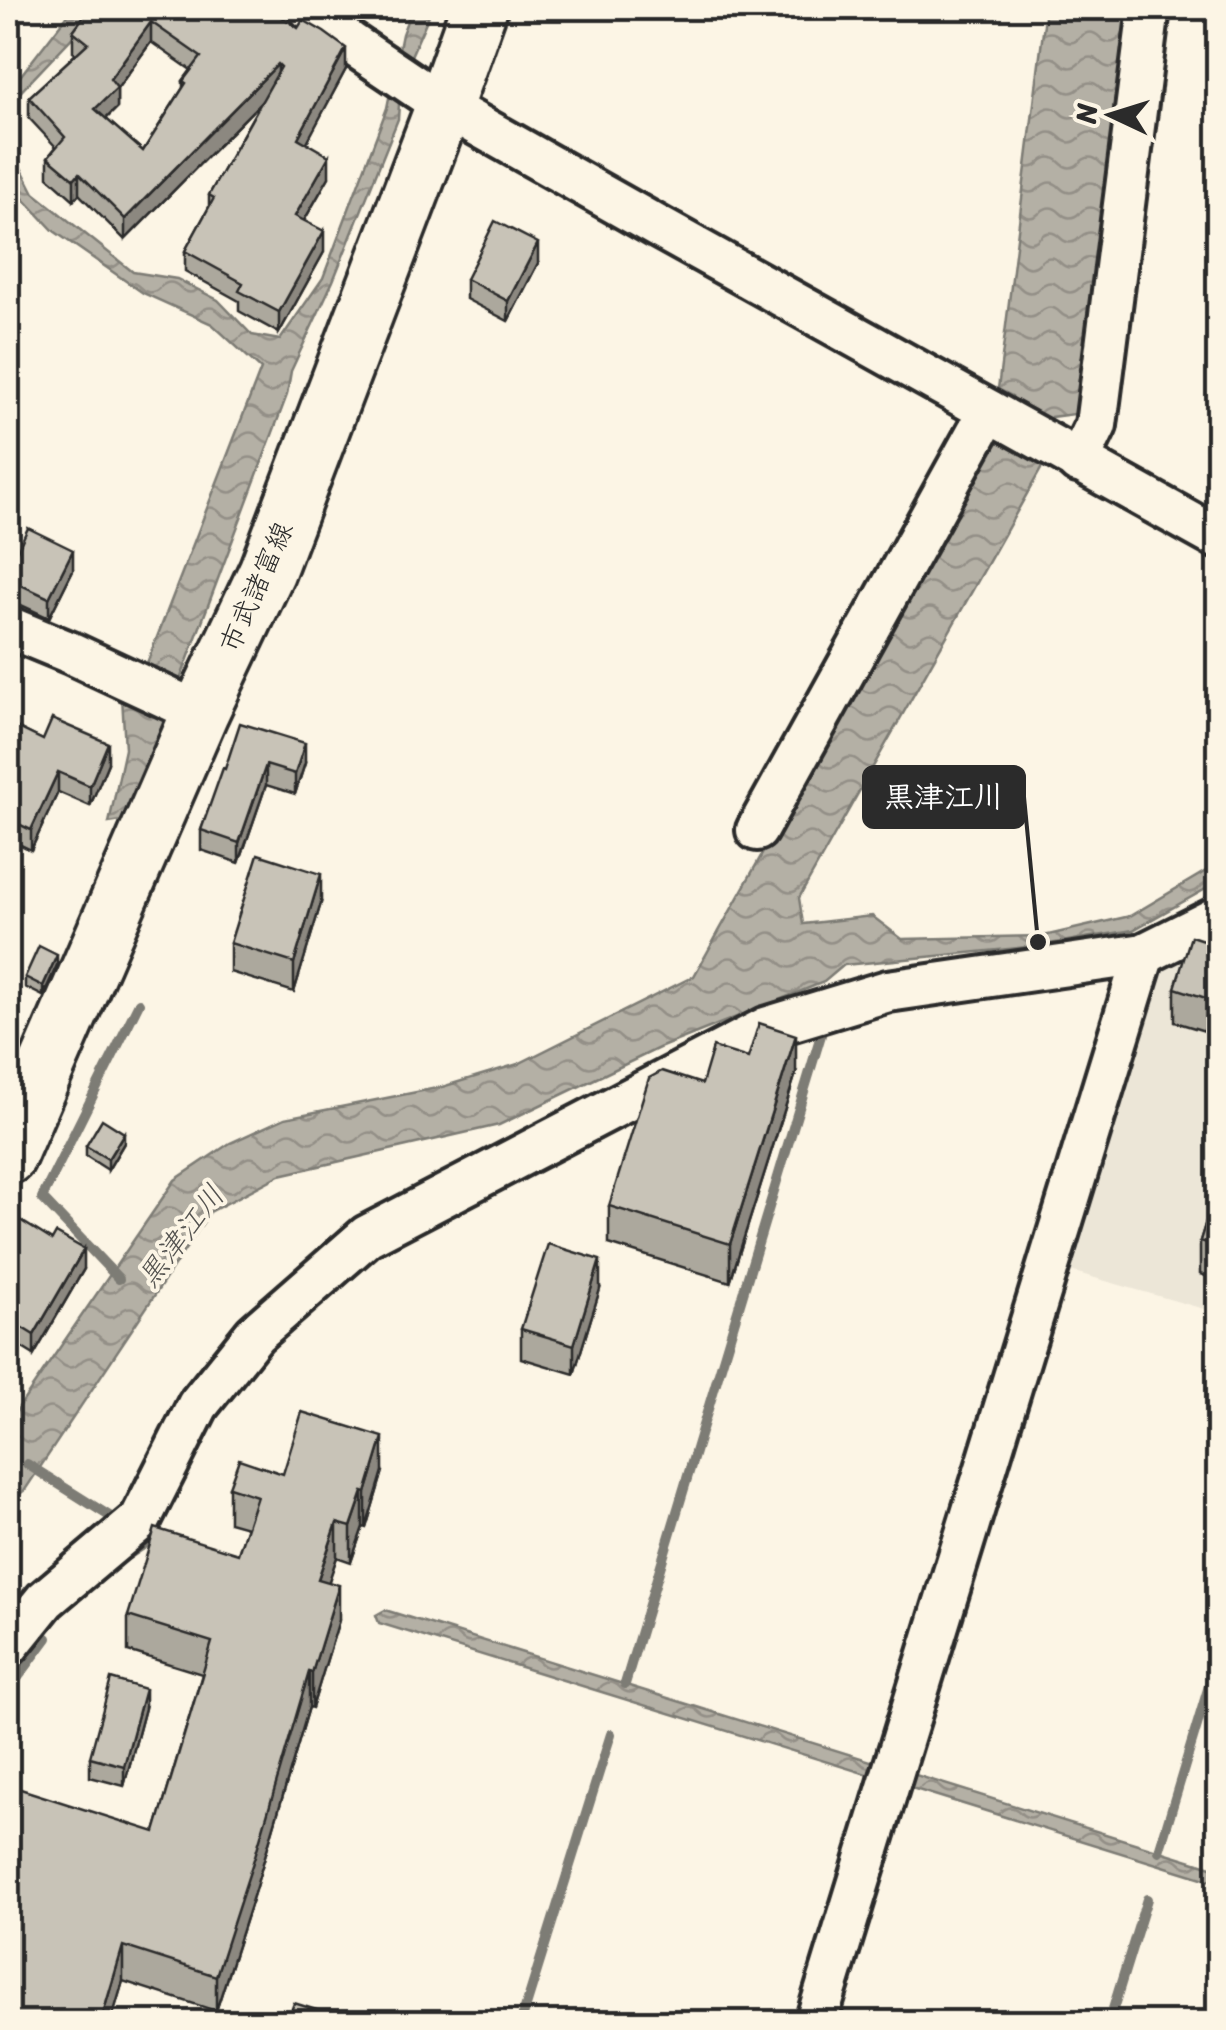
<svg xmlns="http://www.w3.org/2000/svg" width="1226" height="2030" font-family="Sriracha,'Klee One',sans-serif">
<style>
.built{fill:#ece6d7}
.water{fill:url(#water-waves);stroke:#7d7b74;stroke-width:2.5}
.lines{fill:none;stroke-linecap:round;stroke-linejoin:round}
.stream{stroke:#7d7b74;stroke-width:10}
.minor-casing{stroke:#2b2b2b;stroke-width:48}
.secondary-casing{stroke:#2b2b2b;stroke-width:62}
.minor{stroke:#fcf5e5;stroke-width:40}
.secondary{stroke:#fcf5e5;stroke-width:55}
.wall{fill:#aca89d;stroke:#2b2b2b;stroke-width:2.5;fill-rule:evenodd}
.shaded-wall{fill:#8c8880;stroke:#2b2b2b;stroke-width:2.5}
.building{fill:#c8c3b7;stroke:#2b2b2b;stroke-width:2.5;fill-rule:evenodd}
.labels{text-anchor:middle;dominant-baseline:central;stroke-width:8;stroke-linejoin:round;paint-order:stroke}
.street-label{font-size:28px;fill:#2b2b2b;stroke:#fcf5e5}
.water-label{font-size:30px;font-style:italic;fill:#545350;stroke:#fcf5e5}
.leader{fill:none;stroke:#2b2b2b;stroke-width:4}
.callout-dot{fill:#2b2b2b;stroke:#fcf5e5;stroke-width:4}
.callout{fill:#2b2b2b;stroke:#2b2b2b;stroke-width:4}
.callout-label{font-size:30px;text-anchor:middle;font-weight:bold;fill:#fff}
</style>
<defs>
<pattern id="water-waves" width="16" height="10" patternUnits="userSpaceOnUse" patternTransform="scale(2.5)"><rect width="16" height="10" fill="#b4b0a5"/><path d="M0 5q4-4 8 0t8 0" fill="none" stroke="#938f87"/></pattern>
</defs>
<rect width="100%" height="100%" fill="#fcf5e5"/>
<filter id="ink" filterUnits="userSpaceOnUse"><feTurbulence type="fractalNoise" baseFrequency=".01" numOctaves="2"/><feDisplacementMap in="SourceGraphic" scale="20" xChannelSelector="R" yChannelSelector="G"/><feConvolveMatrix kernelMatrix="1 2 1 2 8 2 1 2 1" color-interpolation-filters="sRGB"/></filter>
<g filter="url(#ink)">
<!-- built -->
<path class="built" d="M1218 924V1313L1060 1268 1154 962Z"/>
<!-- water -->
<g class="water">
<path d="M73 8H100L8 105V92Z"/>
<path d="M412 8H432L411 56 400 89 398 119 333 281 291 371 287 395 180 680 169 685 159 705 164 720 128 820 109 823 125 749 122 696 135 694 261 369 212 324 143 293 54 231 8 182V142L34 193 133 272 177 279 218 300 252 335 280 340 323 278 387 108 402 34Z"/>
<path d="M1046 8H1128L1075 414 1051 417 1041 469 799 898 803 924 872 916 902 939 1044 936 1130 916 1218 864V882L1133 930 1038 946 844 965 824 982 659 1048 499 1125 280 1175 210 1212 25 1490 8 1503V1423L175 1180 230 1143 285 1118 442 1087 518 1064 694 976 997 434 1012 396 998 389Z"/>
<path d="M385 1610 1218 1869V1883L379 1623 376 1615Z"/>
</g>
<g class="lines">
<!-- stream -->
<g class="stream">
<path d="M119 1279 42 1198 139 1003"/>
<path d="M27 1464 111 1517"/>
<path d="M128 1555 149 1541 161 1544"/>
<path d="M625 1684 821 1035"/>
<path d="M8 1691 47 1638"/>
<path d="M1159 1851 1218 1656"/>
<path d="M521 2022 611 1734"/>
<path d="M1109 2022 1147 1899"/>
</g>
<!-- minor casing -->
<g class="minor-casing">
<g id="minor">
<path d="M309 8 349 42 444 106 660 228 1218 538"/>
<path d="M1078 462 1096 425 1149 8"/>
<path d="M8 627 71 653 200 713"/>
<path d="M757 830 989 411"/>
<path d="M8 1646 45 1600 140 1520 198 1405 255 1334 367 1236 766 1028 888 991 1144 954 1218 917"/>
<path d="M816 2022 1144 954"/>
</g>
</g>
<!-- secondary casing -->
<g class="secondary-casing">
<path id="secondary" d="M8 1156 200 713 267 571 444 106 479 8"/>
</g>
<!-- minor -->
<use href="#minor" class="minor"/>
<!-- secondary -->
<use href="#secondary" class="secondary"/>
</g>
<!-- wall -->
<g class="wall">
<path d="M90 8 346 69 306 143 329 177 304 221 324 252 279 333 239 311V301L185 271V251L209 207V195L261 102 125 240 79 194 74 200 48 177V157L56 147 29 118V97L76 54 73 52V31ZM151 42 191 70 183 81V88L143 151 106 119 117 108V89Z"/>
<path d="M371 8H404L400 18Z"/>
<path d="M538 263 508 321 466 299V279Z"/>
<path d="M8 570H73L49 618 8 599Z"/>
<path d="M8 723 43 740 108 763 90 806 58 792 31 850 8 839Z"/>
<path d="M305 763 295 794 266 785 239 863 201 850V830L225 769Z"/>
<path d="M321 903 294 992 230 972V943Z"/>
<path d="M1218 945V1035L1175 1022V988Z"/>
<path d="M57 965 43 996 25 987V977Z"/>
<path d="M796 1073 730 1282 609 1244V1206Z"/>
<path d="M124 1143 108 1170 86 1156V1146Z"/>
<path d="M1218 1183V1280L1200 1274V1241Z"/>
<path d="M8 1229 52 1240 84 1269 34 1355 8 1339V1317L9 1314 8 1313Z"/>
<path d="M600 1289 574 1374 521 1358V1329Z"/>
<path d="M383 1471 366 1528 363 1527 351 1562 337 1557 328 1582 339 1620 312 1708 309 1707 255 1890 216 2011 123 1981 112 2017 8 2022 155 1832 202 1674 128 1651V1616L238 1554 247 1527 229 1522V1487L283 1474Z"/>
<path d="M145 1708 124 1786 90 1777V1757Z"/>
</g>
<!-- shaded-wall -->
<g class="shaded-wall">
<path d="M8 8H19L8 24Z"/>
<path d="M151 22V42L117 89V108L95 129V109L110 79Z"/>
<path d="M346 48V69L298 159V138Z"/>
<path d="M278 64V85L125 240V219Z"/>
<path d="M329 156V177L295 236V216Z"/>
<path d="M79 173V194L74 200V179Z"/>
<path d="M324 231V252L279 333V312Z"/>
<path d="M538 243V263L508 321V301Z"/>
<path d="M73 550V570L49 618V598Z"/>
<path d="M108 743V763L90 806V786Z"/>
<path d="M305 743V763L295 794V774Z"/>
<path d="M266 765V785L239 863V843Z"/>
<path d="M58 772V792L31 850V830Z"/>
<path d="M321 874V903L294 992V963Z"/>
<path d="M57 955V965L43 996V986Z"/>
<path d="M796 1035V1073L730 1282V1244Z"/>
<path d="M124 1133V1143L108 1170V1159Z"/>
<path d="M84 1249V1269L34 1355V1335Z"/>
<path d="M600 1260V1289L574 1374V1345Z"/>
<path d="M383 1437V1471L366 1528V1493Z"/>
<path d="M363 1492V1527L351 1562V1527Z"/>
<path d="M337 1523V1557L318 1614V1579Z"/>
<path d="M339 1585V1620L312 1708V1673Z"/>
<path d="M309 1672V1707L255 1890 216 2011V1976Z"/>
<path d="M145 1689V1708L124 1786V1766Z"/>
<path d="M123 1946V1981L111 2022 103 2014Z"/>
</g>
<!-- building -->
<g class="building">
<path d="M90 8H269L298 28 303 20 324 32 346 48 298 138 329 156 295 216 324 231 279 312 239 291 243 283 185 251 214 198 209 195 281 67 278 64 125 219 79 173 74 179 48 157 65 137 29 97 88 43 73 31ZM151 22 201 57 183 81 186 83 143 151 95 109 117 88 110 79Z"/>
<path d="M495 221 538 243 508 301 466 279Z"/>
<path d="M28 528 73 550 49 598 8 579V570Z"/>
<path d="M52 719 108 743 90 786 58 772 31 830 8 819V723L43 740Z"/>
<path d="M240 723 305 743 295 774 266 765 239 843 201 830 223 768 225 769Z"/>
<path d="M258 854 321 874 294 963 230 943Z"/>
<path d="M1191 936 1218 945V1002L1175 988Z"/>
<path d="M39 946 57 955 43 986 25 977Z"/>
<path d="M759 1023 796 1035 730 1244 609 1206 649 1078 662 1071 702 1084 713 1047 748 1058Z"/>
<path d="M102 1119 124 1133 108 1159 86 1146Z"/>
<path d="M1218 1183V1246L1200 1241Z"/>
<path d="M15 1217 52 1240 56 1233 84 1249 34 1335 8 1319 18 1299 8 1293V1229Z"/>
<path d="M548 1244 600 1260 574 1345 521 1329Z"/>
<path d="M302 1412 383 1437 366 1493 363 1492 351 1527 337 1523 318 1579 339 1585 312 1673 309 1672 255 1856 216 1976 123 1946 103 2014 130 2022H8V1785L155 1832 212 1642 128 1616 155 1528 238 1554 257 1496 229 1487 239 1459 283 1474Z"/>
<path d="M111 1679 145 1689 124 1766 90 1757Z"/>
<path d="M294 2003 355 2022H287Z"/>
</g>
</g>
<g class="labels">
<!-- street labels -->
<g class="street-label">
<text transform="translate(256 587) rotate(-66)">市武諸富線</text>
</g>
<!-- water labels -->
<g class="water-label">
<text transform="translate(181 1236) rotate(-52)">黒津江川</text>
</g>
</g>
<!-- callouts -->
<path class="leader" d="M1038 942L1024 797"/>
<circle class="callout-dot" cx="1038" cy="942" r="10"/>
<rect class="callout" x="864" y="767" width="160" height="60" rx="10"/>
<g class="callout-label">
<text x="944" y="807">黒津江川</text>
</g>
<!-- margin -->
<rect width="1226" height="2030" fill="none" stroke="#fcf5e5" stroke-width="40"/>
<rect x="20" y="20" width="1186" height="1990" fill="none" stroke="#2b2b2b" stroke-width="4" filter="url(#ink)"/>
<!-- north arrow -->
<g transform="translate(1111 115) rotate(274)" stroke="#fcf5e5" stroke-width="8" paint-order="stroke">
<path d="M0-8L18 38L0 25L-18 38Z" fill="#2b2b2b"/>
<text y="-15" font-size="28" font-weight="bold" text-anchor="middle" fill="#2b2b2b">N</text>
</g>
</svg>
